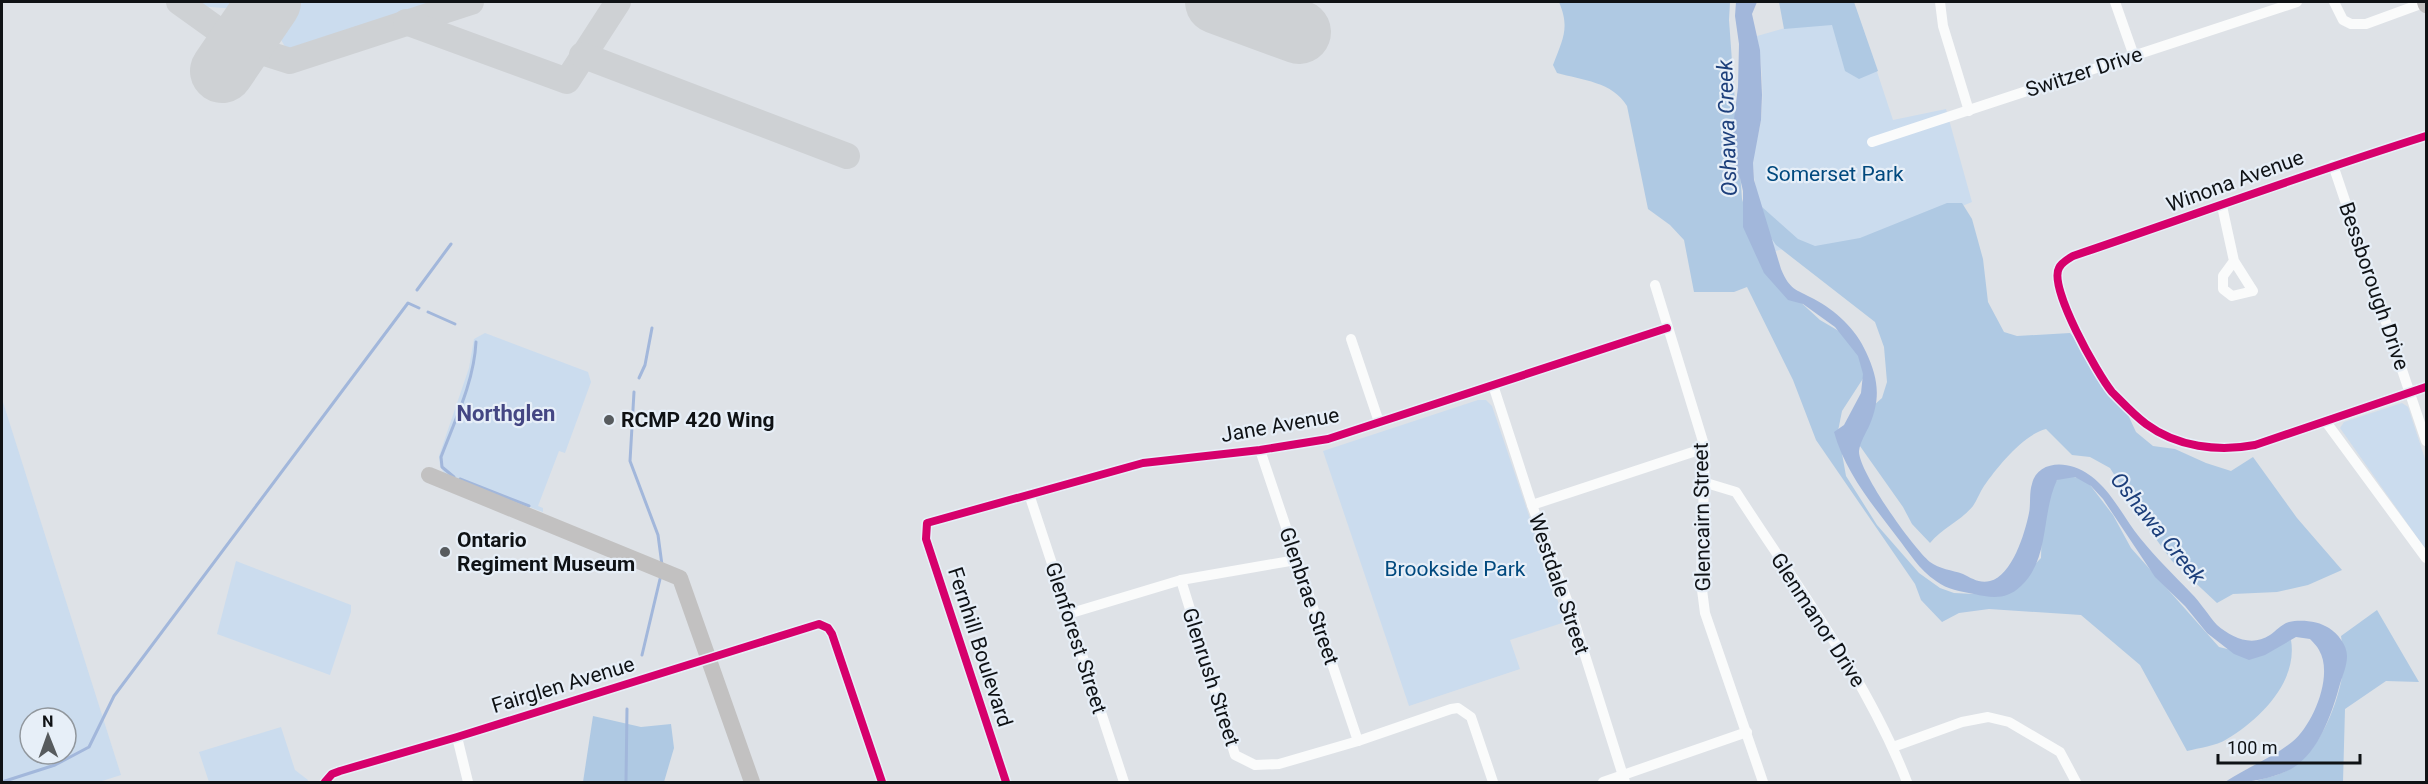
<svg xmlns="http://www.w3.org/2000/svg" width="2428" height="784" font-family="Roboto,sans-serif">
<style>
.green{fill:#cbdcee;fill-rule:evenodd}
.forest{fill:#afc9e3}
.water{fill:#a2b7db}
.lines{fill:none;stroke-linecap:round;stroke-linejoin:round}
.stream{stroke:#a2b7db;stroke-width:3}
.taxiway{stroke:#ced1d4;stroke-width:26}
.runway{stroke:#ced1d4;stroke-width:64}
.street{stroke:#fafbfb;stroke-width:10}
.secondary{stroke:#c2c1c1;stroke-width:16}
.cycleway-casing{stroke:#e7eff8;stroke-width:11}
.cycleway{stroke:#d6006c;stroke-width:8}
.poi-dot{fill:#575b5e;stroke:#e7eff8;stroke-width:2}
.labels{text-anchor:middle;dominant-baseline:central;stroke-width:4.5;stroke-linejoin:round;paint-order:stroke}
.street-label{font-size:21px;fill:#0f1215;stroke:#e7eff8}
.park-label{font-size:21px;fill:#01497e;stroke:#e7eff8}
.poi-label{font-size:21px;font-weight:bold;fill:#0f1215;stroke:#e7eff8;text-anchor:start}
.water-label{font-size:22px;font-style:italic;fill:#1d3f7b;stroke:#e7eff8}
.neighbourhood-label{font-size:22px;font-weight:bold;fill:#444683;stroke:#e7eff8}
</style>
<rect width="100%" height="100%" fill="#dee2e7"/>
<!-- green -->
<g class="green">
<path d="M182 2H242L237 9 184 5Z"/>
<path d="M289 2H453L287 50 273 26Z"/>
<path d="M1856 8 1893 120 1946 109 1972 202 1850 253 1789 248 1775 251C1767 223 1754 195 1753 165 1753 150 1759 135 1761 120 1764 92 1762 63 1757 36Z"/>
<path d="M485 333 588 372 591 382 565 453 559 451 538 506 543 508V512L445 475 440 466 439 456 469 368 474 339Z"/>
<path d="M2 399 121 775 99 782H2ZM30 718H66V754H30Z"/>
<path d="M1478 400H1486L1492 406 1565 622 1510 640 1520 669 1409 706 1323 451Z"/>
<path d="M2402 403 2408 407 2426 462V550L2340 428 2344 422Z"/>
<path d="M236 561 351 605V612L330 675 217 634Z"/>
<path d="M281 727 295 770 308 780V782H209L199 752Z"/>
</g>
<!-- forest -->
<g class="forest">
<path d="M1559 2H1730L1729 20 1742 199 1763 264 1772 276 1820 320 1849 337 1866 356 1864 377 1842 411 1838 431 1846 476 1877 525 1919 573 1940 588 1954 593 1995 595 2013 587 2041 558 2043 491 2065 474 2087 481 2113 515 2131 548 2219 647 2240 652 2291 640C2298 682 2260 719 2227 739 2216 746 2199 748 2187 751L2140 665 2081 615 1989 609 1959 613 1942 622 1921 600 1915 584 1816 440 1793 380 1747 287 1734 292H1694L1684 240 1670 225 1648 209 1627 106C1613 82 1582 80 1557 73L1553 65C1563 39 1570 28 1559 2Z"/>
<path d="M1779 2H1854L1878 71 1859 79 1845 71 1832 25 1784 29Z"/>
<path d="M1947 203H1962L1972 219 1983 259 1988 302 2004 332 2017 336 2070 333 2087 350 2116 389 2136 432 2153 446 2175 449 2206 463 2231 471 2253 457 2297 518 2342 570 2308 585 2277 592 2233 594 2217 603 2172 561 2143 521 2110 468 2090 457 2072 455 2046 429C2023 435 1998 466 1984 486 1980 492 1977 500 1973 506 1961 521 1942 528 1930 543L1912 524 1903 507 1855 439 1856 421 1882 398 1887 382 1884 347 1875 322 1776 245 1769 235 1762 207 1798 239 1815 246 1860 238Z"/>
<path d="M2377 610 2419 682 2386 681 2345 709 2343 782H2253C2264 778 2278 776 2288 770 2320 754 2341 698 2344 663 2345 655 2342 645 2341 636Z"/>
<path d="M593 716 641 727 671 724 674 748 664 782H583Z"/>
</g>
<!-- water -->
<path class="water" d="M1736 2H1757L1752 14 1760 50 1762 95 1761 120 1753 163 1754 180 1781 269C1790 290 1795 289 1814 299 1835 310 1856 329 1866 352 1878 378 1881 397 1870 424 1866 433 1860 442 1859 451 1858 471 1913 548 1930 562 1939 569 1952 570 1963 574 1971 578 1980 584 1990 581 2012 576 2025 533 2029 513 2031 504 2029 493 2032 484 2036 465 2057 461 2074 467 2107 479 2119 512 2140 538 2156 558 2174 575 2191 593 2201 603 2208 615 2217 625 2232 638 2252 647 2270 635 2276 631 2282 624 2289 622 2300 619 2319 621 2329 628 2338 634 2347 645 2347 656 2347 665 2343 675 2340 684 2332 713 2318 757 2287 771 2267 780 2247 783 2225 782 2246 768 2272 758 2292 742 2313 725 2334 675 2319 650 2317 646 2313 642 2310 639L2296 637 2265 655 2249 660 2234 654 2207 633 2185 606 2155 577 2103 499 2091 486 2075 477 2057 480C2041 514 2050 559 2021 586 2007 600 1991 598 1974 594 1960 591 1948 590 1936 581 1919 570 1909 552 1897 537 1872 504 1845 472 1834 432L1844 425 1861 393 1863 374 1858 356 1835 327 1803 304 1788 300 1764 273 1743 227V191L1740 178 1732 167 1730 152 1738 87 1739 44 1735 16Z"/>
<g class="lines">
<!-- stream -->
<g class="stream">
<path d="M417 290 451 244"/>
<path d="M428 312 455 324"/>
<path d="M639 378 645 365 652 328"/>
<path d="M634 392 630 461 658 535 662 565"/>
<path d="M454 477 442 467 441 457C455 420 474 382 476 342"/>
<path d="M460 479 529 506"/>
<path d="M642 655 660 579"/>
<path d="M2 782 55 765 89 747 114 696 408 303 419 308"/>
<path d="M626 782 627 709"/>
</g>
<!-- taxiway -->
<g class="taxiway">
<path d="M179 2 239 45 290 61 471 2"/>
<path d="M406 22 567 81 618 2"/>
<path d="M582 55 847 156"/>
</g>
<!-- runway -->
<g class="runway">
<path d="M1217 2 1299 32"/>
<path d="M222 71 269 2"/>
</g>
<!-- street -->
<g class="street">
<path d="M1940 2 1943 26 1969 111"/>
<path d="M2115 2 2134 56"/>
<path d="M2334 2 2343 20 2351 24H2366L2426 2"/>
<path d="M2426 136C2308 173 2191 216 2073 256 2068 259 2061 263 2059 268 2048 287 2098 375 2112 392 2122 402 2134 415 2146 424 2177 447 2218 452 2255 445L2426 387"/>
<path d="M1872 142 2297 2"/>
<path d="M2333 165 2426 441"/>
<path d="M2222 206 2234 261 2253 291 2232 296 2223 289V276L2234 261"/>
<path d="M1655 285 1705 448 1701 582 1705 613 1763 782"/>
<path d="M1351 339 1379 422"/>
<path d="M1493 385 1532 505 1571 611 1625 782"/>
<path d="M2326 422 2426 558"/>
<path d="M1260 450 1358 741"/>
<path d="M1703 482 1736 492C1796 585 1867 679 1907 782"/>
<path d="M1029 494 1124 782"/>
<path d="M1532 505 1705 448"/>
<path d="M1181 580 1235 755 1255 765 1279 764 1358 741 1451 709 1458 708 1471 717 1493 782"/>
<path d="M1068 614 1181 580 1296 560"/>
<path d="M457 737 468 782"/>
<path d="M1893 747 1962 722 1988 717 2009 722 2060 752 2076 782"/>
<path d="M325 782 332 774 340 771 457 737 819 624 828 628 832 634 882 782"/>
<path d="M1006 782 926 539 927 523 1143 463 1260 450 1328 439 1667 328"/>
<path d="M1603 782 1747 732"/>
</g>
<!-- secondary -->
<g class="secondary">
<path d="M2425 2 2426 5"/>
<path d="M429 475 680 578 752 782"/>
</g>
<!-- cycleway casing -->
<g class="cycleway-casing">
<g id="cycleway">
<path d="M2426 136C2308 173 2191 216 2073 256 2068 259 2061 263 2059 268 2048 287 2098 375 2112 392 2122 402 2134 415 2146 424 2177 447 2218 452 2255 445L2426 387"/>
<path d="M325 782 332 774 340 771 457 737 819 624 828 628 832 634 882 782"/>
<path d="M1006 782 926 539 927 523 1143 463 1260 450 1328 439 1667 328"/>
</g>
</g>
<!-- cycleway -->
<use href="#cycleway" class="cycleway"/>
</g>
<!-- markers -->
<g class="poi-dot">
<circle cx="609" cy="420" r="6"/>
<circle cx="445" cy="552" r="6"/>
</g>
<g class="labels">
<!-- street labels -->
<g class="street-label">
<text transform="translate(2084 72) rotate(-18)">Switzer Drive</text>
<text transform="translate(2235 181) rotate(-20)">Winona Avenue</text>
<text transform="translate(2374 286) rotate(71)">Bessborough Drive</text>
<text transform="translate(1280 425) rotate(-10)">Jane Avenue</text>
<text transform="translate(1702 517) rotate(-91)">Glencairn Street</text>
<text transform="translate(1559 584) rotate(71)">Westdale Street</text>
<text transform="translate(1309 596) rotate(71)">Glenbrae Street</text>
<text transform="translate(1818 620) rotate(57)">Glenmanor Drive</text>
<text transform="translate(1076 638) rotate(72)">Glenforest Street</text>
<text transform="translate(980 647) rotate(72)">Fernhill Boulevard</text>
<text transform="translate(1211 677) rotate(72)">Glenrush Street</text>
<text transform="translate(563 685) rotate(-17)">Fairglen Avenue</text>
</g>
<!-- park labels -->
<g class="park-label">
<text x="1835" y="174">Somerset Park</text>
<text x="1455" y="569">Brookside Park</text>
</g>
<!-- poi labels -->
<g class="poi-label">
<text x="621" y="420">RCMP 420 Wing</text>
<text x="457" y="540">Ontario<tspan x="457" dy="24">Regiment Museum</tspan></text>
</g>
<!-- water labels -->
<g class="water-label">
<text transform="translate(1727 128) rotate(-92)">Oshawa Creek</text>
<text transform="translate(2158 528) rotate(51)">Oshawa Creek</text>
</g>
<!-- neighbourhood labels -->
<g class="neighbourhood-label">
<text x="506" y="413">Northglen</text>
</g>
</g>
<!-- border -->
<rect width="2428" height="784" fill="none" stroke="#0f1215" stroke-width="6"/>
<!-- north arrow -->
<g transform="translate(48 736) rotate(359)"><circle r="28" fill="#e7eff8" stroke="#91979d" stroke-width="1.5"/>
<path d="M0-4.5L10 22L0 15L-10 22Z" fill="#575b5e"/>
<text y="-9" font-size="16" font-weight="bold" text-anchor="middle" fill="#0f1215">N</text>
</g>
<!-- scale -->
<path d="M2218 754v9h142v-9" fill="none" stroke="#0f1215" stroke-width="3"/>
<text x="2227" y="754" font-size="18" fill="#0f1215" stroke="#e7eff8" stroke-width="4.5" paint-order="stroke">100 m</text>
</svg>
